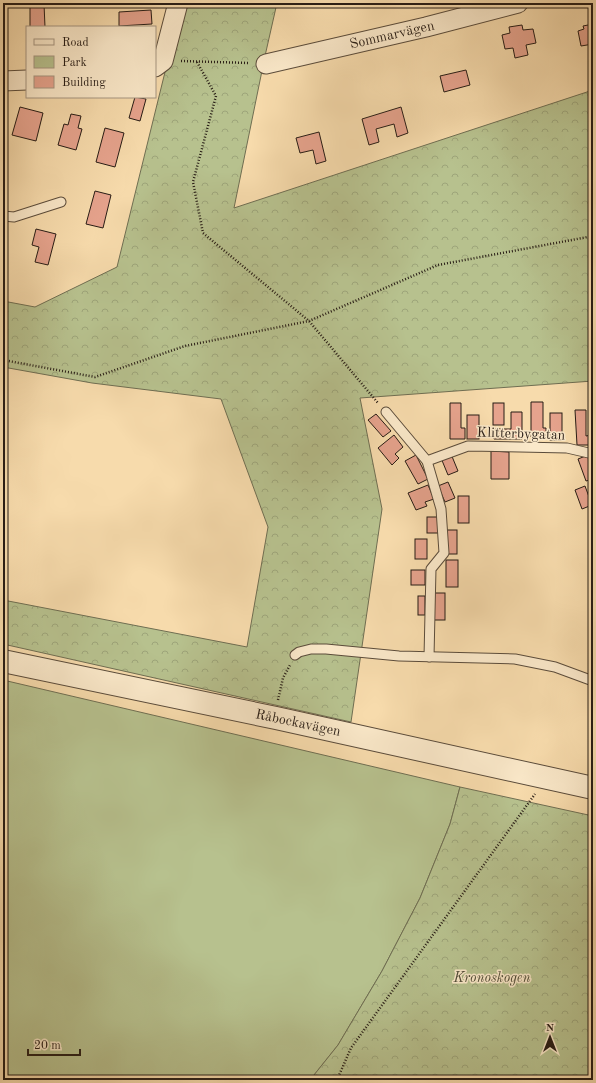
<svg xmlns="http://www.w3.org/2000/svg" width="596" height="1083" font-family="'Old Standard TT',serif">
<style>
.green{fill:#b7c18e;stroke:#6f6e52}
.forest{fill:url(#forest-crowns);stroke:#6f6e52}
.building{fill:#e6a38d;stroke:#271c15}
.lines{fill:none;stroke-linecap:round;stroke-linejoin:round}
.service-casing{stroke:#5b4c3b;stroke-width:11}
.minor-casing{stroke:#5b4c3b;stroke-width:21}
.tertiary-casing{stroke:#5b4c3b;stroke-width:24}
.path{stroke:#271c15;stroke-width:2.5;stroke-dasharray:1 2;stroke-linecap:butt}
.service{stroke:#fae8c9;stroke-width:9}
.minor{stroke:#fae8c9;stroke-width:19}
.tertiary{stroke:#fae8c9;stroke-width:22}
.labels{text-anchor:middle;dominant-baseline:central;stroke-width:3;stroke-linejoin:round;paint-order:stroke}
.street-label{font-size:14px;fill:#271c15;stroke:#fae8c9}
.park-label{font-size:14px;font-style:italic;fill:#524e39;stroke:#fae8c9}
</style>
<defs>
<pattern id="forest-crowns" width="20" height="18" patternUnits="userSpaceOnUse"><rect width="20" height="18" fill="#b7c18e"/><path d="M2 6a3 3 0 1 1 6 0M12 15a3 3 0 1 1 6 0" fill="none" stroke="#9da57a"/></pattern>
</defs>
<rect width="100%" height="100%" fill="#f7dbac"/>
<filter id="stains"><feTurbulence type="fractalNoise" baseFrequency=".005" numOctaves="4"/><feColorMatrix values="0 0 0 0 .2 0 0 0 0 .09 0 0 0 0 .02 0 0 0 .5 -.17"/></filter>
<radialGradient id="worn" r=".72"><stop offset=".6" stop-color="#630" stop-opacity="0"/><stop offset="1" stop-color="#630" stop-opacity=".3"/></radialGradient>
<!-- green -->
<path class="green" d="M3 680 460 787 450 824 420 898 382 971 338 1045 310 1080H3Z"/>
<!-- forest -->
<g class="forest">
<path d="M182 3H277L265 56 234 208 593 90V381L360 398 382 509 351 722 3 644V600L247 647 268 527 221 399 92 383 3 367V301L35 307 117 267Z"/>
<path d="M460 787 593 816V1080H310L338 1045 382 971 420 898 450 824Z"/>
</g>
<!-- building -->
<g class="building">
<path d="M44 4 45 27H30V5Z"/>
<path d="M151 10 152 24 119 26V12Z"/>
<path d="M593 24V44L581 46 578 31 584 29 583 26Z"/>
<path d="M522 25 523 30 533 29 536 43 526 45 528 55 515 58 513 48 505 49 502 35 510 33 509 27Z"/>
<path d="M466 70 470 85 444 92 440 76Z"/>
<path d="M135 97 146 99 140 121 129 118Z"/>
<path d="M20 107 43 113 36 141 12 135Z"/>
<path d="M401 107 408 133 397 137 394 124 376 129 379 142 369 145 362 119Z"/>
<path d="M71 114 81 116 78 128 82 129 76 150 58 145 64 124 68 125Z"/>
<path d="M105 128 124 133 115 167 96 162Z"/>
<path d="M319 132 326 161 316 164 313 150 300 153 296 138Z"/>
<path d="M95 191 111 195 103 228 86 224Z"/>
<path d="M36 229 56 234 48 265 35 262 39 247 32 245Z"/>
<path d="M531 402H543V428H546V437H531Z"/>
<path d="M450 403H461V428H465V439H450Z"/>
<rect x="493" y="403" width="11" height="22"/>
<path d="M575 410H586V436L591 435V445H577Z"/>
<path d="M511 412H522V439H494V429H511Z"/>
<rect x="550" y="413" width="12" height="27"/>
<path d="M376 414 391 431 383 437 368 420Z"/>
<rect x="467" y="415" width="12" height="24"/>
<path d="M394 435 403 447 395 454 399 458 392 465 378 448Z"/>
<path d="M491 451 509 452V479H491Z"/>
<path d="M451 454 458 471 448 475 441 458Z"/>
<path d="M416 455 428 479 418 484 405 461Z"/>
<path d="M588 455 593 468V479L586 481 578 459Z"/>
<path d="M448 482 455 498 445 502 438 486Z"/>
<path d="M428 485 434 499 425 502 427 506 416 510 408 493Z"/>
<path d="M585 486 592 505 582 509 575 490Z"/>
<rect x="458" y="496" width="11" height="27"/>
<rect x="427" y="517" width="12" height="16"/>
<rect x="446" y="530" width="11" height="24"/>
<rect x="415" y="539" width="12" height="20"/>
<rect x="446" y="560" width="12" height="27"/>
<rect x="411" y="570" width="14" height="15"/>
<rect x="433" y="593" width="12" height="27"/>
<rect x="418" y="596" width="7" height="19"/>
</g>
<g class="lines">
<!-- service casing -->
<g class="service-casing">
<g id="service">
<path d="M3 216 14 217 61 202"/>
<path d="M386 412 427 461 441 509 444 553 431 569 429 657"/>
<path d="M427 461 468 446 567 448 593 454"/>
<path d="M295 655 299 652 311 649H326L399 656 515 659 555 667 593 681"/>
</g>
</g>
<!-- minor casing -->
<g class="minor-casing">
<g id="minor">
<path d="M266 64 426 27 518 3"/>
<path d="M155 67 163 61 178 3"/>
<path d="M3 81 27 80"/>
</g>
</g>
<!-- tertiary casing -->
<g class="tertiary-casing">
<path id="tertiary" d="M3 661 276 718 593 788"/>
</g>
<!-- path -->
<g class="path">
<path d="M181 61 249 63"/>
<path d="M197 62 216 96 193 182 203 233 309 321 378 403"/>
<path d="M3 360 95 377 185 346 309 321 438 265 593 236"/>
<path d="M278 700 283 678 290 665"/>
<path d="M337 1080 351 1048 535 794"/>
</g>
<!-- service -->
<use href="#service" class="service"/>
<!-- minor -->
<use href="#minor" class="minor"/>
<!-- tertiary -->
<use href="#tertiary" class="tertiary"/>
</g>
<g class="labels">
<!-- street labels -->
<g class="street-label">
<text transform="translate(392 35) rotate(-13)">Sommarvägen</text>
<text transform="translate(521 434) rotate(2)">Klitterbygatan</text>
<text transform="translate(298 723) rotate(12)">Råbockavägen</text>
</g>
<!-- park labels -->
<g class="park-label">
<text x="492" y="978">Kronoskogen</text>
</g>
</g>
<!-- margin -->
<rect width="596" height="1083" fill="none" stroke="#f7dbac" stroke-width="16"/>
<rect x="4" y="4" width="588" height="1075" fill="none" stroke="#271c15" stroke-width="2"/>
<rect x="8" y="8" width="580" height="1067" fill="none" stroke="#271c15"/>
<!-- legend -->
<rect x="26" y="26" width="130" height="72" fill="#fae8c9" stroke="#a69681"/>
<rect x="34" y="39" width="20" height="6" fill="#fae8c9" stroke="#a69681"/>
<text x="62" y="46" font-size="12" fill="#271c15">Road</text>
<rect x="34" y="56" width="20" height="12" fill="#b7c18e" stroke="#a69681"/>
<text x="62" y="66" font-size="12" fill="#271c15">Park</text>
<rect x="34" y="76" width="20" height="12" fill="#e6a38d" stroke="#a69681"/>
<text x="62" y="86" font-size="12" fill="#271c15">Building</text>
<!-- north arrow -->
<g transform="translate(550 1037)" stroke="#fae8c9" stroke-width="3" paint-order="stroke">
<path d="M0-3L7 15L0 10L-7 15Z" fill="#271c15"/>
<text y="-6" font-size="11" font-weight="bold" text-anchor="middle" fill="#271c15">N</text>
</g>
<!-- scale -->
<path d="M28 1049v6h52v-6" fill="none" stroke="#271c15" stroke-width="2"/>
<text x="34" y="1049" font-size="12" fill="#271c15" stroke="#fae8c9" stroke-width="3" paint-order="stroke">20 m</text>
<rect width="100%" height="100%" filter="url(#stains)"/>
<rect width="100%" height="100%" fill="url(#worn)"/>
</svg>
